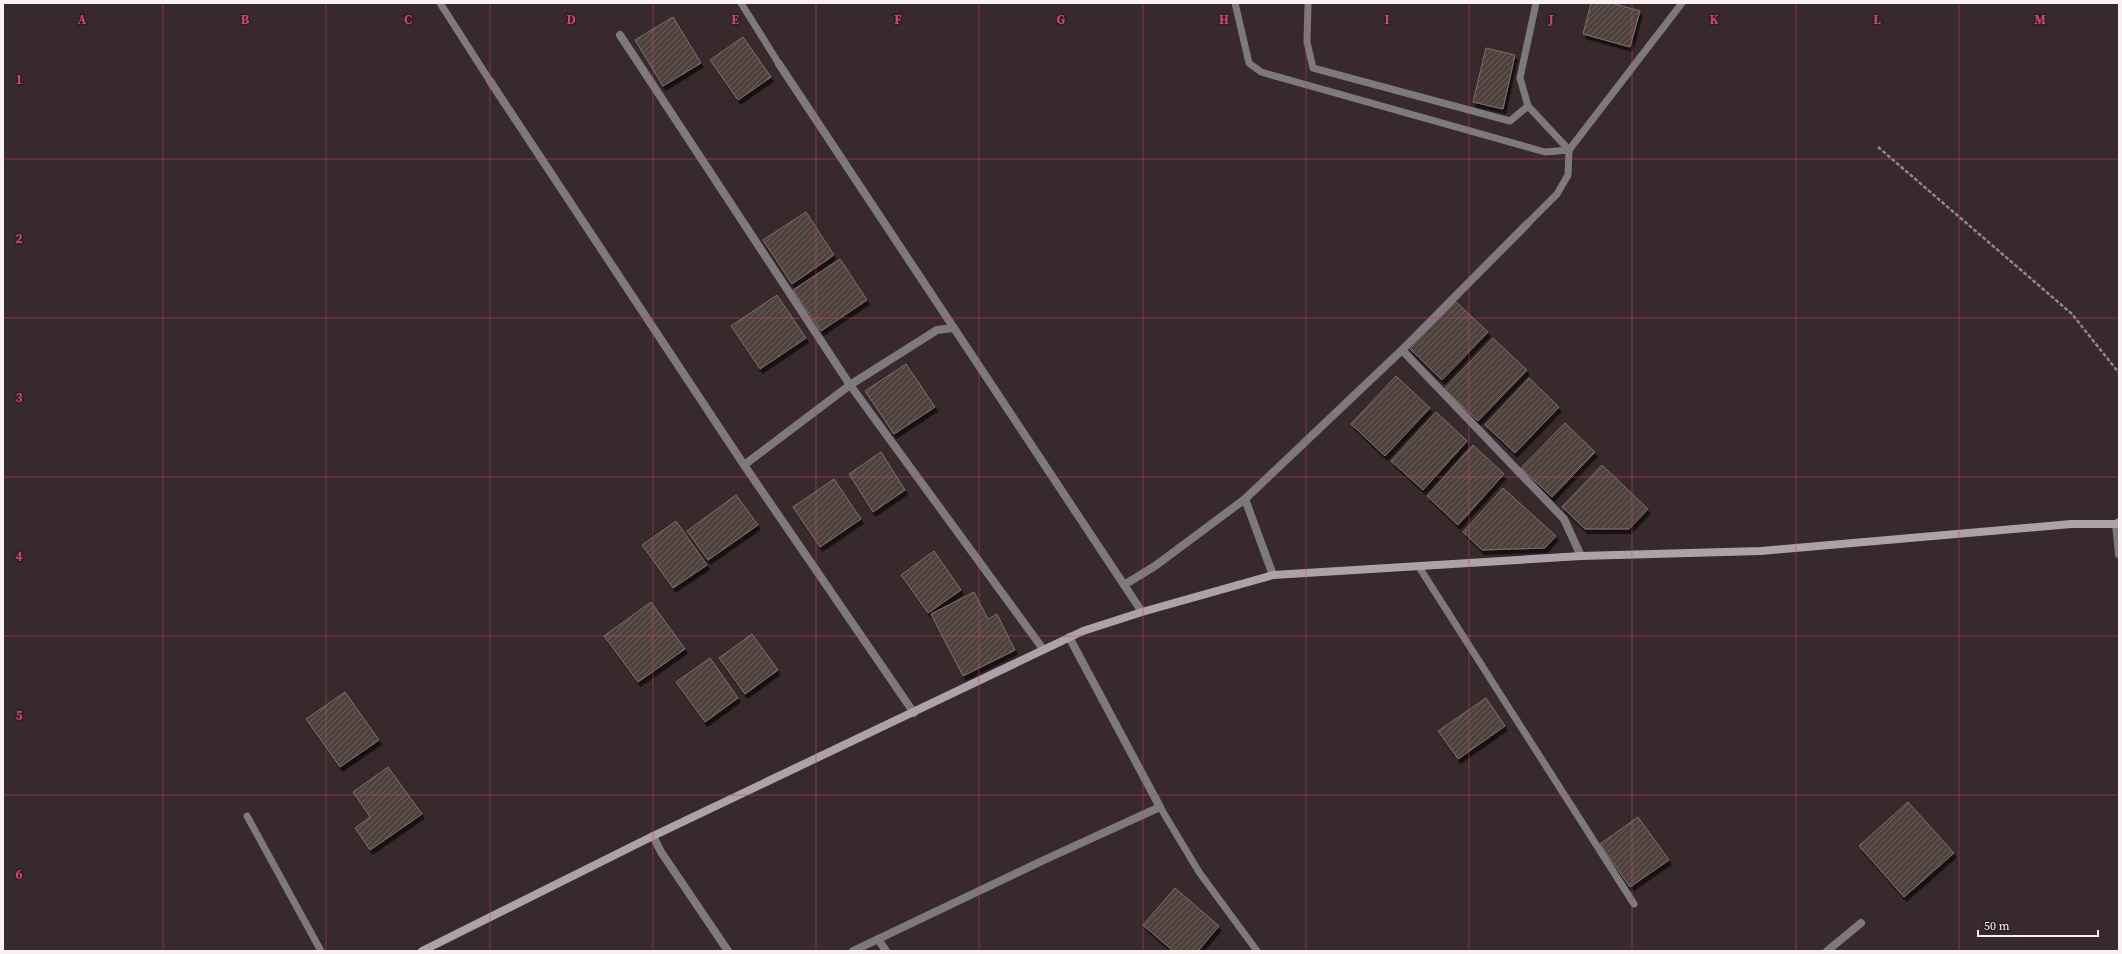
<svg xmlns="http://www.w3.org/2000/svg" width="2122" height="954" font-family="'Source Serif 4',serif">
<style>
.building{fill:url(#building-hatch);stroke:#7f6f6b;filter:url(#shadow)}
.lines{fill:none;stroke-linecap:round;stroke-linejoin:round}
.path{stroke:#93878a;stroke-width:2.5;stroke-dasharray:4 2;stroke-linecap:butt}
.service{stroke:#7e797d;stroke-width:7}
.minor{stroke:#7e797d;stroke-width:8}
.secondary{stroke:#aca3aa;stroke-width:8}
.grid{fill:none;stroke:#cd4379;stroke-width:1;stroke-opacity:0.55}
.grid-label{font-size:13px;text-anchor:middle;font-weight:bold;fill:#cd4379;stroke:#2d2023;stroke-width:3;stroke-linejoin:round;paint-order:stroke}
</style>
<defs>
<pattern id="building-hatch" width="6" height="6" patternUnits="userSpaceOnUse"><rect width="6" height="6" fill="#50423e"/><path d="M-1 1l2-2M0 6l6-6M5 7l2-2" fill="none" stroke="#6a5e5a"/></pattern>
<filter id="shadow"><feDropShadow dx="2.5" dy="4.5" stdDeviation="0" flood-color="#0009"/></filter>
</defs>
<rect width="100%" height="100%" fill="#37292c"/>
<!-- building -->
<g class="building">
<path d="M1591 3H1612L1640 11 1630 47 1583 34Z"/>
<path d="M673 17 701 63 663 86 635 40Z"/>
<path d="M743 37 771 77 738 100 710 60Z"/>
<path d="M1486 48 1515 55 1503 109 1473 102Z"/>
<path d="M806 212 834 255 792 284 763 240Z"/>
<path d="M840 259 867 300 821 331 793 290Z"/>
<path d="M777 295 806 338 760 369 731 326Z"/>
<path d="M1455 301 1488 332 1442 380 1410 349Z"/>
<path d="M1493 338 1527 370 1478 421 1444 389Z"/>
<path d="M906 364 935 407 894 434 865 391Z"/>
<path d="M1396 376 1430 408 1385 456 1351 424Z"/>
<path d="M1529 378 1559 407 1515 453 1485 425Z"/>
<path d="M1436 412 1467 441 1423 490 1391 461Z"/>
<path d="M1565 423 1595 452 1552 497 1521 468Z"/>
<path d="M1473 445 1504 474 1458 525 1427 496Z"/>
<path d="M881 452 905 490 873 512 849 474Z"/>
<path d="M1602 465 1648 509 1629 529H1585L1562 507Z"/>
<path d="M834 479 861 519 820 547 793 507Z"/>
<path d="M1503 488 1556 536 1545 548 1482 550 1463 532Z"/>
<path d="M736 495 758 525 708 560 687 531Z"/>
<path d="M676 521 707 565 673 588 642 545Z"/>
<path d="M934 551 961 590 928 613 901 575Z"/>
<path d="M974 592 988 619 997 614 1015 650 963 676 931 614Z"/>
<path d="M651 602 685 649 638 682 604 636Z"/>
<path d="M752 634 778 670 745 694 719 658Z"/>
<path d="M710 658 738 698 705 722 676 682Z"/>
<path d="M345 692 379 740 340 767 306 719Z"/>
<path d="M1486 698 1505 726 1458 759 1438 731Z"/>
<path d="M388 767 422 814 370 850 355 828 370 817 353 792Z"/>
<path d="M1908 802 1954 853 1904 897 1859 846Z"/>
<path d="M1638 817 1669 860 1630 887 1600 844Z"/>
<path d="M1175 888 1219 926 1198 951H1173L1143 925Z"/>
</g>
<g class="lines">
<!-- path -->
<path class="path" d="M1878 147 2072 314 2119 373"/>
<!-- service -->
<g class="service">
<path d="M440 3 490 81"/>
<path d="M741 3 779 64"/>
<path d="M1235 3 1249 63 1261 72 1545 152 1569 150 1682 3"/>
<path d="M1308 3 1307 42 1313 68 1510 121 1528 106"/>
<path d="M1527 224 1557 194 1568 175 1569 150 1528 106 1520 78 1536 3"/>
<path d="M1419 567 1634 904"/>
<path d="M1160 807 1199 872 1257 951"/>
<path d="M247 816 321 951"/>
</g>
<!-- minor -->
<g class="minor">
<path d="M620 35 850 385 1043 649"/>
<path d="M779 64 1142 612"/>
<path d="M490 81 744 465 914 713"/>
<path d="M1402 350 1564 519 1581 556"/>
<path d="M744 465 850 385 937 330 954 328"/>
<path d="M1245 499 1273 575"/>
<path d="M2116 524 2119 554"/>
<path d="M1124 585 1155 566 1245 499 1402 350 1527 224"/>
<path d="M653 836 661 852 728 951"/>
<path d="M878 939 886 951"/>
<path d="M853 951 1044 860 1160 807 1069 637"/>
<path d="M1827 951 1861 923"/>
</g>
<!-- secondary -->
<path class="secondary" d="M422 951 653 836 1083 631 1142 612 1273 575 1581 556 1761 551 2071 524H2116L2119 522"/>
</g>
<!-- grid -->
<path class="grid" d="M163 3V951M326 3V951M490 3V951M653 3V951M816 3V951M979 3V951M1143 3V951M1306 3V951M1469 3V951M1632 3V951M1796 3V951M1959 3V951M3 159H2119M3 318H2119M3 477H2119M3 636H2119M3 795H2119"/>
<g class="grid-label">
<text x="82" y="24">A</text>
<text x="245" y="24">B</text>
<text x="408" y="24">C</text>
<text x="571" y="24">D</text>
<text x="735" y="24">E</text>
<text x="898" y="24">F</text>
<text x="1061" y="24">G</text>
<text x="1224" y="24">H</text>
<text x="1387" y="24">I</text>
<text x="1551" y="24">J</text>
<text x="1714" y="24">K</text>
<text x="1877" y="24">L</text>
<text x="2040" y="24">M</text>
<text x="19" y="84">1</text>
<text x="19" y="243">2</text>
<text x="19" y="402">3</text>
<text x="19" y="561">4</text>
<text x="19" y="720">5</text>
<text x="19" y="879">6</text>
</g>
<!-- border -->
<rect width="2122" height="954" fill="none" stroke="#faf1f2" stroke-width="8"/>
<!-- scale -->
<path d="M1978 930v6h120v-6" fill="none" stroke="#faf1f2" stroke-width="2"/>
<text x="1984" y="930" font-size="12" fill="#faf1f2" stroke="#2d2023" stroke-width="3" paint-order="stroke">50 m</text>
</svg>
